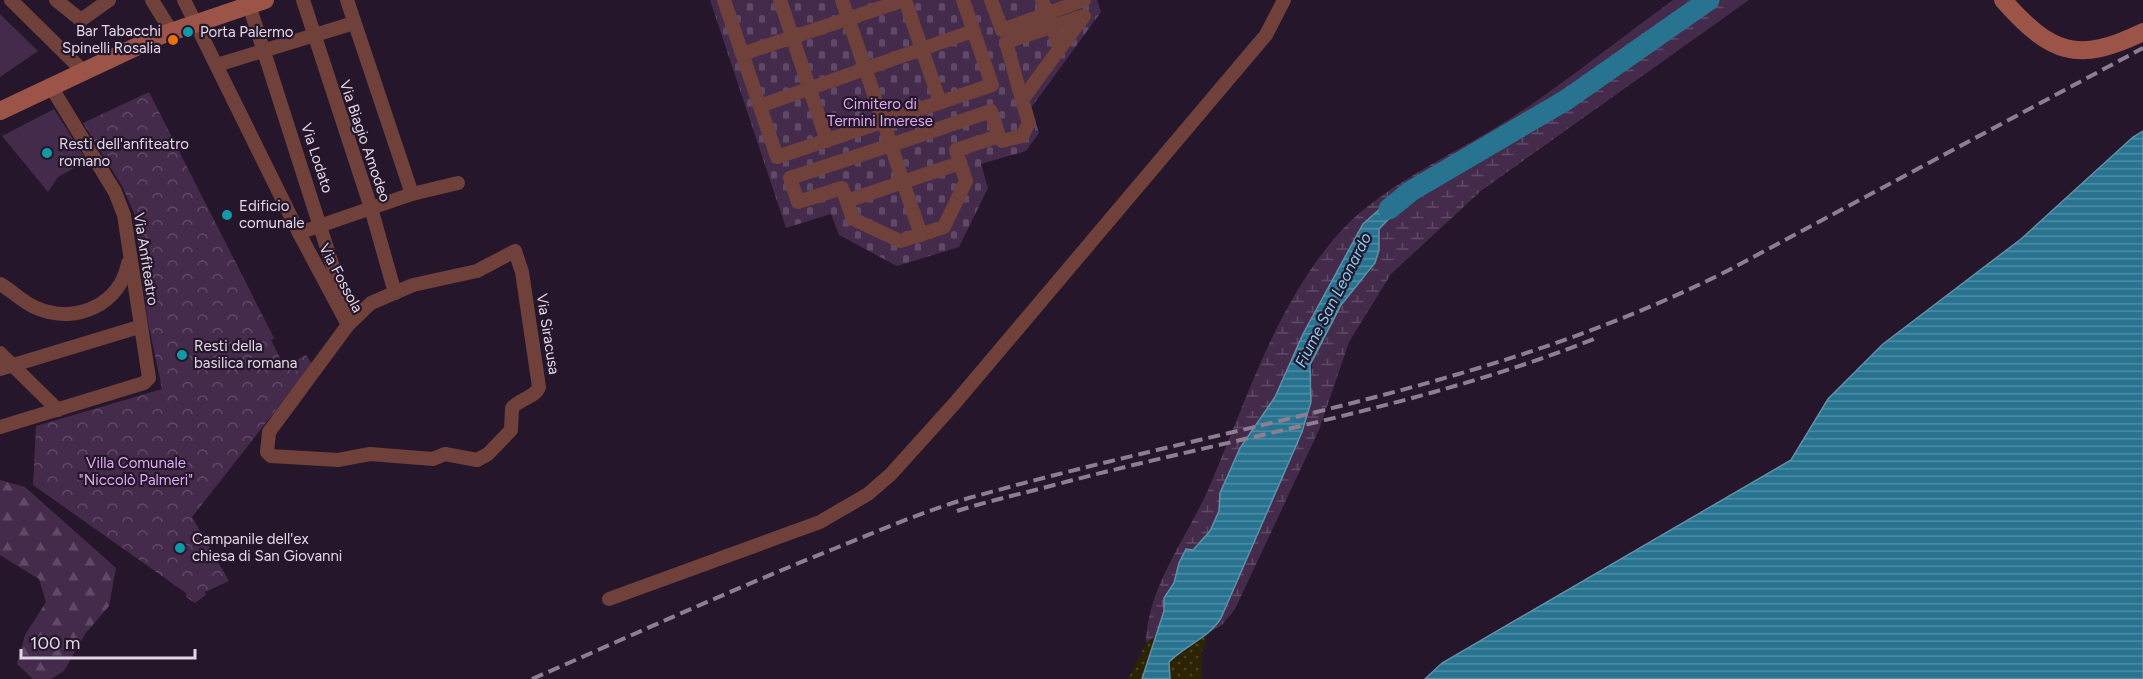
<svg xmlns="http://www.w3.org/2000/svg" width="2143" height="679" font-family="Figtree,sans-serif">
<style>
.grass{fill:#442b4c}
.forest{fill:url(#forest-firs)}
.wetland{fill:url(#wetland-marsh)}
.sand{fill:url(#sand-dots)}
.cemetery{fill:url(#cemetery-stones)}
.park{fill:url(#park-crowns)}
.water{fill:url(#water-rules);stroke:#6091aa;stroke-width:1.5}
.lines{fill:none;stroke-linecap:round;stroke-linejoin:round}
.river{stroke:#287390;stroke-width:21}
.street{stroke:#6f413a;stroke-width:14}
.secondary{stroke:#9c5449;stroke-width:18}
.rail{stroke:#8c7f91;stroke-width:4;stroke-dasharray:12 6;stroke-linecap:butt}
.culture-dot{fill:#0f9aa8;stroke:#25162b;stroke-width:2}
.food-dot{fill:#e8710a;stroke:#25162b;stroke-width:2}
.labels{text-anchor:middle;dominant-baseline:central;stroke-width:4.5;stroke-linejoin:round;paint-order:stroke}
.poi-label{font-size:15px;fill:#e2d7e6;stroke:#25162b;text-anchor:start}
.park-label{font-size:15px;fill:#dea9f2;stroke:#25162b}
.street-label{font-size:15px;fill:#e2d7e6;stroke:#25162b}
.water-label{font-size:16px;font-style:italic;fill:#81d1f4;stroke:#25162b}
</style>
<defs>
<pattern id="forest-firs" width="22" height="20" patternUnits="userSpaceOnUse" patternTransform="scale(1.5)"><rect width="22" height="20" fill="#442b4c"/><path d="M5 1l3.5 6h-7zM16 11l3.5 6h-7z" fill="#5f4966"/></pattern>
<pattern id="wetland-marsh" width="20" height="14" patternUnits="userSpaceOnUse" patternTransform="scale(1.5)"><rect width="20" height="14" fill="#442b4c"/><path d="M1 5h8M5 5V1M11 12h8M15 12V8" fill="none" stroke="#5f4966"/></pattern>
<pattern id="sand-dots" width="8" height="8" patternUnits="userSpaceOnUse" patternTransform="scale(1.5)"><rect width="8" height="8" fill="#2c2303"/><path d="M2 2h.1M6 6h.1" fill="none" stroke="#4a4228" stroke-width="1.8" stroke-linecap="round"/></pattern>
<pattern id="cemetery-stones" width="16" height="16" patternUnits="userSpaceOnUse" patternTransform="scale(1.5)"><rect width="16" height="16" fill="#442b4c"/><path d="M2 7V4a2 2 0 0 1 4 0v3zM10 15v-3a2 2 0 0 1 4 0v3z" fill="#5f4966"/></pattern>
<pattern id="park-crowns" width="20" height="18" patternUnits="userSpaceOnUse" patternTransform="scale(1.5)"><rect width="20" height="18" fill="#442b4c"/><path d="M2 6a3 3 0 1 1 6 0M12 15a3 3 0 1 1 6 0" fill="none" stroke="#5f4966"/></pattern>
<pattern id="water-rules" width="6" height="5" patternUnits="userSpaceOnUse" patternTransform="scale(1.5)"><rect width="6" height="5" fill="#287390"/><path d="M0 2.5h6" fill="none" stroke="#518da5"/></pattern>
</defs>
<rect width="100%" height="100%" fill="#25162b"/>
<!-- grass -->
<g class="grass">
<path d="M0 14 38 51 0 77Z"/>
<path d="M54 109 87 161 58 177 48 192 2 136Z"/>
</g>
<!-- forest -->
<path class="forest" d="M0 480 25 487 116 568 109 606 85 634 64 671 51 679H33L17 664 25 635 46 602 39 579 0 555Z"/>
<!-- wetland -->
<path class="wetland" d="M1673 0H1749L1482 190 1391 274 1349 342 1319 430 1235 609 1222 625 1209 632 1221 618 1258 533 1312 387C1305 359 1333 311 1352 289 1360 281 1369 275 1374 265 1381 253 1377 241 1379 229L1405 202 1397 193 1303 334 1275 397 1240 448 1220 493 1219 511 1210 531 1179 563 1174 583 1164 598V611L1157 635 1146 643C1147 588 1186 539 1208 490 1245 404 1273 312 1333 240 1378 186 1450 157 1508 120 1565 83 1618 40 1673 0Z"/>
<!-- sand -->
<g class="sand">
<path d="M1209 632 1202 652V679H1170L1169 662 1178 653Z"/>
<path d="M1157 635C1149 649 1149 664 1142 679H1128L1146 643Z"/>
</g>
<!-- cemetery -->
<path class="cemetery" d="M710 0H1097L1101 12 1031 108 1039 133 1026 151 981 164 988 188 959 247 897 266 839 235 831 214 786 228Z"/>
<!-- park -->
<path class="park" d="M149 92 274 338 271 340 284 366 306 355 312 364 192 517 229 581 205 592 206 595 195 603 186 597V593L33 485 36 426 162 389 148 322 134 213 122 186 83 123Z"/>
<!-- water -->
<g class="water">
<path d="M2143 131V679H1425L1442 663 1791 460 1828 399 1883 344 2021 239 2133 137Z"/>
<path d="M1411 191 1405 202 1379 229V250L1375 263 1341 305 1310 365 1311 402 1302 432 1221 618C1209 638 1184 646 1169 662L1170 679H1142L1164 611V598L1174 583 1179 563 1186 549 1193 550 1210 531 1219 511 1220 493 1240 448 1275 397 1303 334 1363 224 1398 193Z"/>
</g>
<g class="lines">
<!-- river -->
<path class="river" d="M1389 209 1411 191 1566 100 1709 0"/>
<!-- street -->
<g class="street">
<path d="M11 0 82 70"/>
<path d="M56 0 81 20 109 0"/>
<path d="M152 0 171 31"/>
<path d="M184 0 299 233 348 325"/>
<path d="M303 0 371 208 395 293"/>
<path d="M347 0 412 194"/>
<path d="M724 0 777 157 992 85 963 0"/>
<path d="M780 0 827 141"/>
<path d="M842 0 891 145 790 178 798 202 842 188 853 219 900 241 944 227 966 181 956 150 999 136 991 111 891 145 903 182 847 201"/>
<path d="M905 0 940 102"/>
<path d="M991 0 1002 30 1084 0"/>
<path d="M249 5 349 317"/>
<path d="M742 54 904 0"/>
<path d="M217 65 354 23"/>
<path d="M1022 100 1006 42 1084 16 1060 48"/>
<path d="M760 106 973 31"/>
<path d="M999 136 1002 141 1022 136 1029 123 1022 100 1060 48 1042 0"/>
<path d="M299 233 412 194 458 183"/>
<path d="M921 235 903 182 960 163"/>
<path d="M515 251 522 272 539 387C535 398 520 398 512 408L511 430 488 454 477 460 445 454 433 459 370 454 338 460 271 456 267 452 269 432 348 325 371 303 413 285 477 271Z"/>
<path d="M0 284C13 291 24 304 39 309 77 324 120 304 128 263"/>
<path d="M0 353 58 410"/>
<path d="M0 369 139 327"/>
<path d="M0 427 144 383 149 378 124 215 115 192 50 85"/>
<path d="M609 599 820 522 868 494 891 474 955 403 1254 49 1266 35 1284 0"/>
</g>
<!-- secondary -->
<g class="secondary">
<path d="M2003 0C2051 54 2077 64 2143 32"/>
<path d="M0 111 159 36 265 0"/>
</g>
<!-- rail -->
<g class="rail">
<path d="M957 511C988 501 1021 494 1054 485 1235 437 1424 407 1599 337"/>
<path d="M532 679C633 635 733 589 836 548 883 529 931 508 980 495 1230 425 1495 389 1729 270L2143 48"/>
</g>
</g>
<!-- markers -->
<g class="culture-dot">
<circle cx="188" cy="32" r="6"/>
<circle cx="47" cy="153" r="6"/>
<circle cx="227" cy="215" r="6"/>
<circle cx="182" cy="355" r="6"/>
<circle cx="180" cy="548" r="6"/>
</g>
<circle class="food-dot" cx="173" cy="40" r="6"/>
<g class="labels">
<!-- poi labels -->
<g class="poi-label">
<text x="161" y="31" text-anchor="end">Bar Tabacchi<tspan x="161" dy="17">Spinelli Rosalia</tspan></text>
<text x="200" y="32">Porta Palermo</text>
<text x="59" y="144">Resti dell'anfiteatro<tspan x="59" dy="17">romano</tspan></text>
<text x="239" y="206">Edificio<tspan x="239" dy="17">comunale</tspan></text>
<text x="194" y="346">Resti della<tspan x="194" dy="17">basilica romana</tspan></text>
<text x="192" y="539">Campanile dell'ex<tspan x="192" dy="17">chiesa di San Giovanni</tspan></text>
</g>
<!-- park labels -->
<g class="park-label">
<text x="880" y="104">Cimitero di<tspan x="880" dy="17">Termini Imerese</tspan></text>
<text x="136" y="463">Villa Comunale<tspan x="136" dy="17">"Niccolò Palmeri"</tspan></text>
</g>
<!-- street labels -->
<g class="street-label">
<text transform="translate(365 141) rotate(71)">Via Biagio Amodeo</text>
<text transform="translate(317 158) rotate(72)">Via Lodato</text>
<text transform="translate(146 259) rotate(81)">Via Anfiteatro</text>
<text transform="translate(341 278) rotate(62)">Via Fossola</text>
<text transform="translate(548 334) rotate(81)">Via Siracusa</text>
</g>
<!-- water labels -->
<g class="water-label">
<text transform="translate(1333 300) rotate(-63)">Fiume San Leonardo</text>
</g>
</g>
<!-- scale -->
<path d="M21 649v9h174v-9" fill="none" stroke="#e2d7e6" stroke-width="3"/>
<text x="30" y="649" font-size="18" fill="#e2d7e6" stroke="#25162b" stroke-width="4.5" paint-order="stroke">100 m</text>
</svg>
